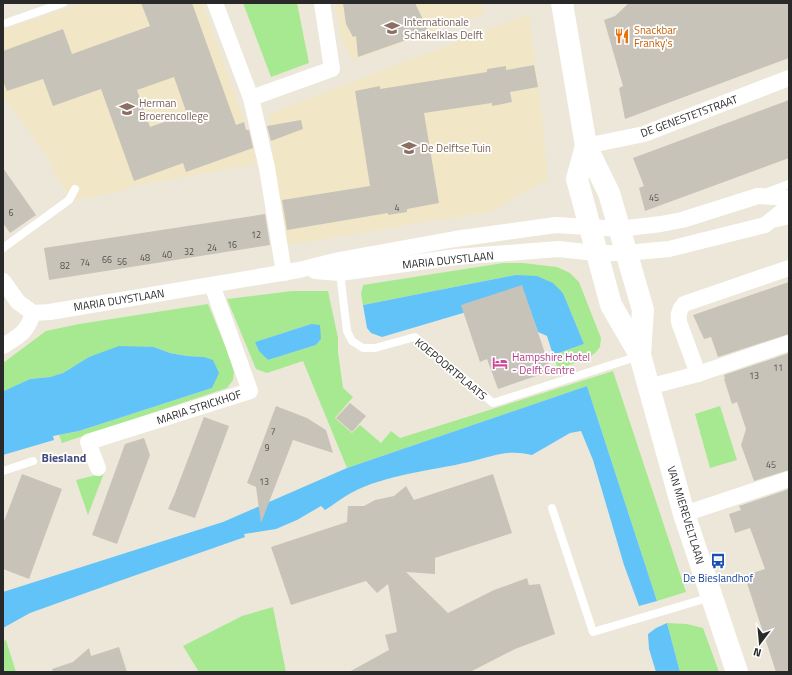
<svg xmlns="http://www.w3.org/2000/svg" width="792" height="675" font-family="'Titillium Web',sans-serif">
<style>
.education{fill:#f1e7c7}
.green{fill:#a7e991;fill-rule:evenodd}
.water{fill:#62c3f9}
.building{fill:#c8c3b9;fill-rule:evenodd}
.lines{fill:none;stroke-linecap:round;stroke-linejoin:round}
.lane{stroke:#fff;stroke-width:8}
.street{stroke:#fff;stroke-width:16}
.secondary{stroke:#fff;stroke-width:22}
.labels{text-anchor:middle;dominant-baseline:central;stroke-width:3.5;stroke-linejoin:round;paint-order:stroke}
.number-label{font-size:9px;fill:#51504d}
.education-label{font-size:11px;fill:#785e54;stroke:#fff;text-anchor:start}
.food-label{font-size:11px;fill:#c56008;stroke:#fff;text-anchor:start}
.street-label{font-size:11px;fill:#292929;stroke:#fff}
.hotel-label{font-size:11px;fill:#b23c85;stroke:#fff;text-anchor:start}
.transit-label{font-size:11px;fill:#164399;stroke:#fff}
.neighbourhood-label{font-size:12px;font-weight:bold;fill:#464b7e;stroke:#fff}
</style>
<rect width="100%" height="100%" fill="#ede7da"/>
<!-- education -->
<g class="education">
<path d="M82 3H202L254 147 255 161 253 165 128 187 120 192 73 200 53 171 49 159 3 96V30Z"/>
<path d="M335 3H481L484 14 353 60 342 42Z"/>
<path d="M529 14 542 116 548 179 492 211 281 246 269 114Z"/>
</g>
<!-- green -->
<g class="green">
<path d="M243 3H297L309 63 271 77Z"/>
<path d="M503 263H523L557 267 570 273 579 282 601 338 600 347 596 352 589 358 558 369 553 355 584 344 563 293 515 275 363 305 361 294 363 285Z"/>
<path d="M292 291H328L338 338V352L343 388 353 397 335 418 352 433 360 425 381 443 391 431 400 438 613 371 686 592 657 601 587 386 347 468 303 361 267 373 256 369 227 299ZM311 324 321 339 316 345 268 360 255 342Z"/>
<path d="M208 304 226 348 234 372 233 380 227 388 62 443 59 435 79 431 212 388 204 357 187 356 170 353 154 347 89 357 63 373 50 377 30 379 3 392V363L46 331 79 324Z"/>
<path d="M720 406 737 460 710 468 695 414Z"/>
<path d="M104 473 88 515 76 480Z"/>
<path d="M273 607 286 672H199L183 646 242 616Z"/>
<path d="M667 623 687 624 703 628 719 672H680Z"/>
<path d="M6 640 16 672H3V641Z"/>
</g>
<!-- water -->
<g class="water">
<path d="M515 275 537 276 553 283 563 293 584 344 553 355 547 336 538 332 524 293 463 313 382 337 371 333 367 328 363 305Z"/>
<path d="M311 324 320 325 321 339 316 345 268 360 259 351 255 342Z"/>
<path d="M119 346 154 347 170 353 187 356 204 357 213 360 219 373 212 388 79 431 53 436 54 440 3 455 4 391 30 379 50 377 63 373 89 357Z"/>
<path d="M587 386 657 601 639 606 624 565 593 460 581 431 570 433 532 455C507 449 494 456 469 462 430 471 387 474 351 493 342 498 333 505 325 510L321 506 297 520 276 529 244 534 245 537 122 580 30 613 3 628V592L223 522 347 468Z"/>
<path d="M667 623 680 672H656L649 649 648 634 656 628Z"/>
</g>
<!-- building -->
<g class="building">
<path d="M141 3H192L236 125 244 122 246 130H249L253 148 186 172 183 163 134 181 101 89 53 106 43 79 7 91 3 81V51L63 29 72 54 150 26ZM174 77 187 114 150 127 137 90Z"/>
<path d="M343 3H415L429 32 358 57 356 36 353 37 346 24Z"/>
<path d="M629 3H789V58L625 119 619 88 623 86 604 20 615 16Z"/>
<path d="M534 65 538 87 510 92 512 102 492 106V103L424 113 439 203 407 209V212L388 215V213L287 230 282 200 370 186 355 91 380 86V89L487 72V69L506 66V70Z"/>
<path d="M789 100V158L645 211 639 188 644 186 633 158Z"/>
<path d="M301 120 303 129 271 141 267 126Z"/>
<path d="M3 168 36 215 10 233 3 223Z"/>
<path d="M265 214 270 245 49 280 44 248Z"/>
<path d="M789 282V334L718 357 711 337 704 339 693 315Z"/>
<path d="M522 285 551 371 498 389 487 359 480 362 461 305Z"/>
<path d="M789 353V470L754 481 741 445 746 429 737 402 732 404 724 379H725L724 375Z"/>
<path d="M350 403 366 416 352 432 336 418Z"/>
<path d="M276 406 307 418 326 430 333 453 293 440 261 523 256 487 247 483Z"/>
<path d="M204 417 229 426 195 518 168 509 175 493Z"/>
<path d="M144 438 150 455 117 544 92 535 125 444Z"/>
<path d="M22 474 62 489 29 579 3 569V524Z"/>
<path d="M493 474 512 533 435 558V574L406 572 448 613 494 590 527 578 529 585 540 584 555 634 515 649 470 672H349L389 650 385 635 397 632 388 584 377 593 366 581 291 605 271 547 347 522 348 506H364L375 500 394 496 406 486 414 500Z"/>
<path d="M789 489V672H776L747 583 749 582 747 575 765 569 750 528 735 533 729 514 741 510 739 506Z"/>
<path d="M119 647 127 672H53L52 669 73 662 89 648 91 656Z"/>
</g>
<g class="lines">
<!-- lane -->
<g class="lane">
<path d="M6 23 63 3"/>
<path d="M765 193 789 184"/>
<path d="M772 224 789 220"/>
<path d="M3 248 69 200 75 189"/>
<path d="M340 273 347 331 352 341 363 348H375L415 337 493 403 639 356"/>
<path d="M3 471 33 461"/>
<path d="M552 508 593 632 711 597"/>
</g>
<!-- street -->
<g class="street">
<path d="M215 3 251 98 267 168 284 273"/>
<path d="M251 98 332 69 322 3"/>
<path d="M586 146 644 134 789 78"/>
<path d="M315 271 340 273 456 257 558 249 596 253H625L669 249 765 225 789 206"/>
<path d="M3 281 18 302 33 313"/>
<path d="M33 313 50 312 299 270 339 260 455 239 556 225 619 229 661 224 682 220 758 196 789 198"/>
<path d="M3 346C19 336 27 333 33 313"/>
<path d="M698 374 679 322C678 314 679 310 684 304L789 268"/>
<path d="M648 387 698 374 789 343"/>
<path d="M98 468 88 442 250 391 212 285"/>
<path d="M684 514 789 479"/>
</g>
<!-- secondary -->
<g class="secondary">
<path d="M562 3 586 146 609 193 643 310 640 355"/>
<path d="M586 146 577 179 611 305 640 355 684 514 737 672"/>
</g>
</g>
<!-- icons -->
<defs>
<g id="school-bare" transform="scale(1.2)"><path d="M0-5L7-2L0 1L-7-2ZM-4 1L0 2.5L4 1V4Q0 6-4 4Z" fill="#8d6e63" stroke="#fff" stroke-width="2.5" paint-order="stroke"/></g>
<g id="restaurant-bare" transform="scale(1.2)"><path d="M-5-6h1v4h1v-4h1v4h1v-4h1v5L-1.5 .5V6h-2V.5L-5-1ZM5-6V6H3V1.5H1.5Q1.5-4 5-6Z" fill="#e8710a" stroke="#fff" stroke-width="2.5" paint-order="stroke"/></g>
<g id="hotel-bare" transform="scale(1.2)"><path d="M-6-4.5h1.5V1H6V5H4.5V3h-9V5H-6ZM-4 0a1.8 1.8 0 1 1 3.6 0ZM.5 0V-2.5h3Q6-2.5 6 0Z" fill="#d1479c" stroke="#fff" stroke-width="2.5" paint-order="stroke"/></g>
<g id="bus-bare" transform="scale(1.2)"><path d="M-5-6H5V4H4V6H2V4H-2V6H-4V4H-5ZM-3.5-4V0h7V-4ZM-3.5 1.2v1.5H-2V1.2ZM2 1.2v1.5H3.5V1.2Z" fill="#1a4fb4" stroke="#fff" stroke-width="2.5" paint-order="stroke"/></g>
</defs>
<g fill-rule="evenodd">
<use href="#school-bare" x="392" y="28"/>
<use href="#restaurant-bare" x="622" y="36"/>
<use href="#school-bare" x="127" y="109"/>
<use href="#school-bare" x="409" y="148"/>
<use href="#hotel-bare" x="500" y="363"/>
<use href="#bus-bare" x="718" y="561"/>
</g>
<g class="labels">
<!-- number labels -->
<g class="number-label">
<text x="654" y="197">45</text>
<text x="397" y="207">4</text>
<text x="11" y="212">6</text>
<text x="256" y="234">12</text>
<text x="232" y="244">16</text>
<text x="212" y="247">24</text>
<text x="189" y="251">32</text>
<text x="167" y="254">40</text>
<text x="145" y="257">48</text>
<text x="107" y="259">66</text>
<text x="122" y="261">56</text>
<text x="85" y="262">74</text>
<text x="65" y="265">82</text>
<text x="778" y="367">11</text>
<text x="754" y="375">13</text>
<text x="273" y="431">7</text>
<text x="267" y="447">9</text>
<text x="771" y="464">45</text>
<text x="264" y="481">13</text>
</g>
<!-- education labels -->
<g class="education-label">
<text x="404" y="22">Internationale<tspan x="404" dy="13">Schakelklas Delft</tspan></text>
<text x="139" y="103">Herman<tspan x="139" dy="13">Broerencollege</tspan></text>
<text x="421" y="148">De Delftse Tuin</text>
</g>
<!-- food labels -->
<g class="food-label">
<text x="634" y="30">Snackbar<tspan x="634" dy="13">Franky's</tspan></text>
</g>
<!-- street labels -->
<g class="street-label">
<text transform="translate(689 116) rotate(-20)">DE GENESTETSTRAAT</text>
<text transform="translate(448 260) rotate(-6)">MARIA DUYSTLAAN</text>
<text transform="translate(119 300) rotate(-9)">MARIA DUYSTLAAN</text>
<text transform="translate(451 369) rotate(40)">KOEPOORTPLAATS</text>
<text transform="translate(199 407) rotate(-18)">MARIA STRICKHOF</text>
<text transform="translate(686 515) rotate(73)">VAN MIEREVELTLAAN</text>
</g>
<!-- hotel labels -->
<g class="hotel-label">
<text x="512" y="357">Hampshire Hotel<tspan x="512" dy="13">- Delft Centre</tspan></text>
</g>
<!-- transit labels -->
<g class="transit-label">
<text x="718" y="578">De Bieslandhof</text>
</g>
<!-- neighbourhood labels -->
<g class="neighbourhood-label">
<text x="64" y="457">Biesland</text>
</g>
</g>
<!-- border -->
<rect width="792" height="675" fill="none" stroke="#292929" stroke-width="8"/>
<!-- north arrow -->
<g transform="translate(760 643) rotate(196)" stroke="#ffffff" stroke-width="3" paint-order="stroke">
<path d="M0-3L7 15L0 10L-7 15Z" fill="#292929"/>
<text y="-6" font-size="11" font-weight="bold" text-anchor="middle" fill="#292929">N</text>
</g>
</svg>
